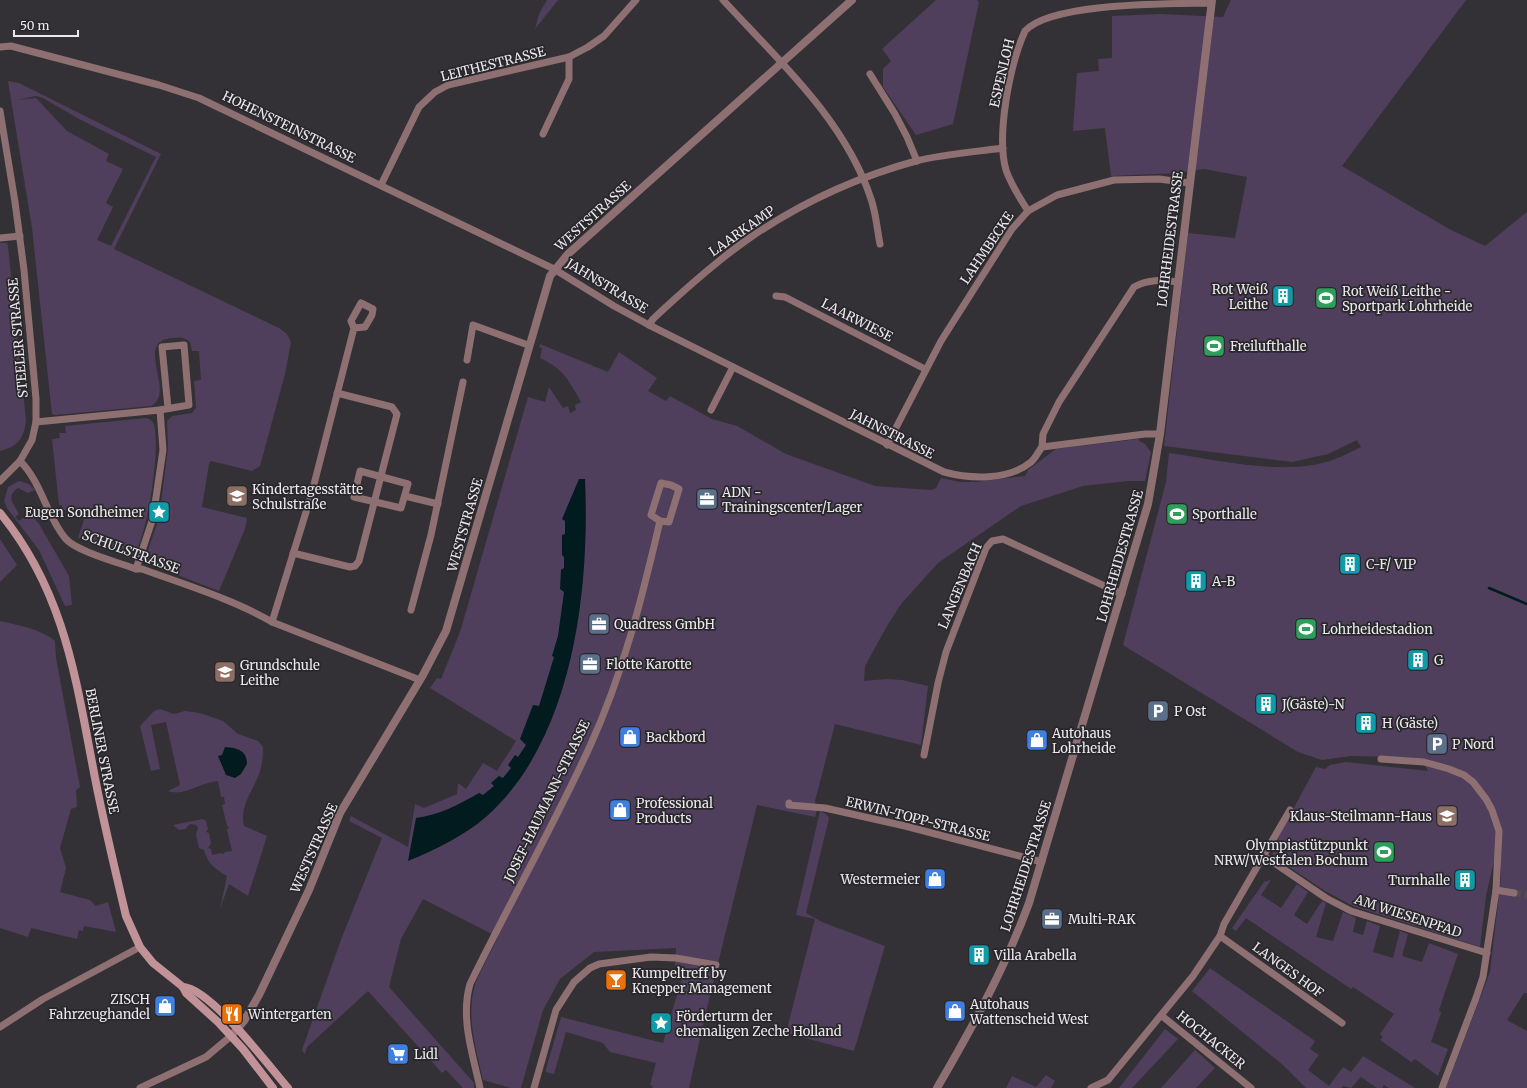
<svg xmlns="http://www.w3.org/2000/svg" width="1527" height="1088" font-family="Merriweather,serif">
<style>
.green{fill:#4f3f5c;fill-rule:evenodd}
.water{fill:#011b1f}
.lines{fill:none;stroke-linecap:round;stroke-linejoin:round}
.stream{stroke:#011b1f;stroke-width:2.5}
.minor-tunnel{stroke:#4e4d50;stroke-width:7;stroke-dasharray:7 3.5;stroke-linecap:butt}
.minor{stroke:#8e7073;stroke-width:7}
.tertiary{stroke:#8e7073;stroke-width:8}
.secondary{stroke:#c19297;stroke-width:8}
.labels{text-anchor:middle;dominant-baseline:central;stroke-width:3.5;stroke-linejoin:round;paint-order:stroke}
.street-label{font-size:13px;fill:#eae9eb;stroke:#29272b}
.poi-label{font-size:13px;fill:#eae9eb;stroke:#29272b;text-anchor:start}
</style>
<rect width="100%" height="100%" fill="#333135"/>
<!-- green -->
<g class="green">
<path d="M547 0H558L535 29 539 14Z"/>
<path d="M936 0H977L979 2 953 124 916 135 883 87V69L891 61 882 49Z"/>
<path d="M1231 0H1466L1342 166 1451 230 1485 246 1527 212V993H1524L1507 1020 1527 1031V1088H1446L1490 972 1501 877 1500 832 1474 781 1424 760 1404 757 1351 756 1322 760 1298 752 1123 645 1166 482 1169 453C1219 460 1281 476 1330 461 1341 457 1351 452 1361 447L1357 440 1328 454 1292 462 1164 446 1188 233 1235 238 1247 177 1204 169 1178 173 1111 176 1105 128 1073 131 1077 73 1099 71 1098 59 1112 58V16L1161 14 1223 17Z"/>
<path d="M8 81 19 83 161 154 114 249 279 328 287 334 291 342 285 374 260 466 252 471 211 461 209 464 202 507 247 518 245 529 219 591 144 562 159 518 168 449 167 421 172 416 192 413 196 408 194 381 201 380 199 351H192L190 342C184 337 180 337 172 338 133 341 177 393 151 406L55 415 52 414 32 228ZM36 96 43 98 79 119 156 157 111 246 97 240 113 207 106 203 123 169 106 161 109 154 67 131 36 98 17 100Z"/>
<path d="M0 243H7L8 246 26 421C24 438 17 447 0 451Z"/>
<path d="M540 344 608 372 619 352 657 378 648 391 666 401 670 396 712 419 737 426 786 454 875 486 931 490 936 488 941 478 960 482H976L1025 476 1028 470 1056 449 1139 439V441L1145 444 1151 452 1145 481H1128L1083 486 1021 506 938 563 901 604 887 626 865 666 864 681 886 679 902 680 928 686 921 745 835 724 815 801 817 810 815 817 757 805 706 1012 689 1088H652L653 1086 650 1085 656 1063 610 1052 603 1043 566 1032 554 1074 546 1072V1069L561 1017 663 1043 685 967 675 966 676 948 594 952 560 979 543 1010 521 1088H511L483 1080C476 1048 465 1014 476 982 482 967 491 952 498 937L423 899 401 939 389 987 474 1083V1088H463L446 1070 442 1073 368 991 307 1047 305 1054 302 1050 342 937 382 838 349 821 351 816 408 847 415 804 424 808 457 794 458 783 466 789 483 763 497 771 516 741 430 688 437 678 441 679 460 632 528 397 545 402 549 387 563 408 568 406 570 413 576 410 575 405 581 402C568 380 565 370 540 358L542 348 539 347Z"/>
<path d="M146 418C150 419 153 421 154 425 161 447 147 541 132 558L78 538 84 520 81 517 80 510H62V505H59L52 439 60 438 59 433H66L65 426Z"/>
<path d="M19 481 29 484 35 490 28 493 18 488C5 497 14 504 19 514L15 517 19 521 30 513 39 524 69 576 72 605 65 606 39 550 7 508 4 501 8 487Z"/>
<path d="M0 539 17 565 0 582Z"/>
<path d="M0 621C18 625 41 629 55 641L56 658 80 787 76 790 77 807 71 809 60 848 66 868 60 892 90 900 96 906 108 902 116 932 84 926 83 931 79 930 77 939 31 928 28 937 0 928Z"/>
<path d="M160 709 174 714 185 711 200 713 223 721 238 734 258 741 263 747C263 759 262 770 256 781 249 797 240 808 244 826L267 836 248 896 229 884 220 909 227 876C214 868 208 864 204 850L199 848 196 834 198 828 196 825 190 824 185 829 179 830 173 825 203 819 206 821 208 829 206 832 209 833 211 844 208 848 211 849 212 855 221 853 223 854 225 852 232 851 227 830 229 827 227 826 222 805 225 804 224 797H221L218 781C201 782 184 797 168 791L180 785 166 722 151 725 160 769 151 771 140 726 154 711Z"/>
<path d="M1346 762 1428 771 1424 764 1463 777 1471 784 1491 811 1497 832V848L1486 896 1480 947 1353 906 1325 891 1273 856 1272 848 1316 767 1325 769 1330 765Z"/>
<path d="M820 811 826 814 829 818 806 913 822 922 885 946 854 1051 786 1033 815 919 796 915Z"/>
<path d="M1271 880 1261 895 1281 908 1297 884 1308 892 1294 915 1307 924 1322 901 1326 903 1316 937 1333 941 1343 912 1356 918 1353 932 1363 935 1367 921 1380 926 1373 952 1393 958 1400 931 1408 934 1402 956 1422 962 1429 943 1458 954 1439 1010 1441 1013 1431 1042 1448 1049 1438 1076 1415 1059 1411 1062 1380 1040 1383 1037 1380 1034 1394 1014 1353 987 1351 989 1246 918 1236 931 1232 928 1264 882Z"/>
<path d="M1210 968 1315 1041 1310 1049 1319 1055 1308 1070 1329 1086 1343 1067 1351 1072 1363 1056 1415 1088H1389L1384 1085 1382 1088H1377L1361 1077 1351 1088 1344 1086 1341 1088H1306L1283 1065 1192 991Z"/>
<path d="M1165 1029 1178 1039 1132 1088H1119Z"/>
<path d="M1195 1050 1215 1068 1196 1088H1161Z"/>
<path d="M1046 1075 1055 1081 1051 1088H1006L1012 1076 1036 1087Z"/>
</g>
<!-- water -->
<g class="water">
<path d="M579 479H585C590 588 574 738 487 816 464 836 437 849 408 861L416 818C439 815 458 805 479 793L483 795 494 786 491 783 499 776 503 778 511 768 508 765 515 755 518 757 526 745 520 739 533 705 539 706 554 657 552 656 558 636 564 592 560 589 561 570 564 568V557L562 555V535L565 534V521L562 519Z"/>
<path d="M225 747C237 748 247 750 247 764L241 774 235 778 226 775 218 756 222 755Z"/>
</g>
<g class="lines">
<!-- stream -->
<path class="stream" d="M1489 588 1527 604"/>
<!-- minor-tunnel -->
<path class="minor-tunnel" d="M1514 893 1527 895"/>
<!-- minor -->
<g class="minor">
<path d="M723 0C778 60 845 120 871 199 876 213 877 229 880 244"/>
<path d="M0 47 11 46 159 85 199 98 554 269 614 306 649 325 944 472C970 479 1008 481 1031 462 1035 459 1038 452 1042 447L1145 434H1160"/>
<path d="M870 74 895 114 907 137 917 161"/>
<path d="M0 111 15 202 24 270 36 399V422L32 440 20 461 0 481"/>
<path d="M543 134 569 79V57"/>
<path d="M381 185 419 107 435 92 448 85 569 57 588 47 604 36 636 0"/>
<path d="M1028 211C1020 198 1011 185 1006 170 996 135 1010 64 1025 31 1051 2 1171 4 1211 3"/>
<path d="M0 238 20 236"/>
<path d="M776 296 785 297 925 369"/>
<path d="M649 325 653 319C684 290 716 261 751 237 801 203 857 177 916 161 944 154 974 152 1003 148"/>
<path d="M467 360 473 325 528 345"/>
<path d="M711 410 733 367"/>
<path d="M36 422 160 410 189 405 184 345 162 347 168 408"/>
<path d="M887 445 941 341 1012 229 1028 211 1057 195 1114 180 1159 179 1189 183"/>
<path d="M1042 447 1043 434 1059 402 1134 287C1149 279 1161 280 1177 282"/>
<path d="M20 461C42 483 46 515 65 538 75 551 120 563 136 569H142C183 584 235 600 272 622L420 680"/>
<path d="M360 471 408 484 401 508 354 497Z"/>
<path d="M661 483 671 485 679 489 669 522 660 521 651 515Z"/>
<path d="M405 496 438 504"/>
<path d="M293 553 350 567 355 566 359 561 397 414 392 407 337 393"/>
<path d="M136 569 153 518 163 450 160 410"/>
<path d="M411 610 431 535 463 382"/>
<path d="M272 622 311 496 354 328 365 327 372 315 373 309 361 303 351 321 354 328"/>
<path d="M924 755 938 683 946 652 986 548 992 541 1003 539 1122 594"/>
<path d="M1381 759 1424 762 1449 769 1464 775 1473 782 1486 799 1492 810 1499 831 1496 890 1483 977 1476 998 1442 1088"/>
<path d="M789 803V805L825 808 905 826 1042 862"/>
<path d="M1264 856 1326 898 1351 911 1487 953"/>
<path d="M1496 890 1514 893"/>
<path d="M1220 936 1342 1023"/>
<path d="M1162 1016 1251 1088"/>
<path d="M0 1027 43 999 140 947"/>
<path d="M140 1088 206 1057 231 1036"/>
<path d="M480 1088C473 1055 460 1018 470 984 509 904 553 827 590 746 623 674 642 598 660 521"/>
<path d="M534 1088 556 1010 574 982 590 968 599 964 651 957 676 958 716 965"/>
<path d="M1091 1088 1108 1080 1193 976 1220 936 1224 924 1290 810"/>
</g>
<!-- tertiary -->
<g class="tertiary">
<path d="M231 1036 244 1021 259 995 309 890 340 813 423 675 446 631 550 276 568 254 852 0"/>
<path d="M937 1088C972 1028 1005 968 1029 903L1148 504 1160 434 1212 0"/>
</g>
<!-- secondary -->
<g class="secondary">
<path d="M0 513C65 592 76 680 95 778 104 824 115 870 126 916L140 947 153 963 183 987 186 993 218 1022 243 1049 273 1088"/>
<path d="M183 987C210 988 269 1066 288 1088"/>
</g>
</g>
<!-- icons -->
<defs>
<g id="building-square" transform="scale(1.15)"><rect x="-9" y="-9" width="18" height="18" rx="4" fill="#0f9aa8" stroke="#29272b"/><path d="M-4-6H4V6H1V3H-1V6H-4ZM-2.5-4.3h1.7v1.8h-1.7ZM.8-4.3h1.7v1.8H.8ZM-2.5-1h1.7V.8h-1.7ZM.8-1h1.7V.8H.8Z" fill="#fff"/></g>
<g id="stadium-square" transform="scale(1.15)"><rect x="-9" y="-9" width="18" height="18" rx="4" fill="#2e9e5b" stroke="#29272b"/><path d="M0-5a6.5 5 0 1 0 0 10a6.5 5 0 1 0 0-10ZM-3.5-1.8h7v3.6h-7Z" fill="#fff"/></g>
<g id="school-square" transform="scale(1.15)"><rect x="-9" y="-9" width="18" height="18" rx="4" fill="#8d6e63" stroke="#29272b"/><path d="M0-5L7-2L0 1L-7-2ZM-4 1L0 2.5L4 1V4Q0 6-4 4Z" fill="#fff"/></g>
<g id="office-square" transform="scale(1.15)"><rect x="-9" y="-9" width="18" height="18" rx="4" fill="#5c6f8a" stroke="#29272b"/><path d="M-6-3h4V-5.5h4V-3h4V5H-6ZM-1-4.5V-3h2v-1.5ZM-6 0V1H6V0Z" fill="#fff"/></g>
<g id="sight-square" transform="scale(1.15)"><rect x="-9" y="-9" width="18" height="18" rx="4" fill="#0f9aa8" stroke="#29272b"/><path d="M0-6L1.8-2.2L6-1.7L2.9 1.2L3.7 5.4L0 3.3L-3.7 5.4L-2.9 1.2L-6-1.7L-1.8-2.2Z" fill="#fff"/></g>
<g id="parking-square" transform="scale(1.15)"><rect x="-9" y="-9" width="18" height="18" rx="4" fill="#5c6f8a" stroke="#29272b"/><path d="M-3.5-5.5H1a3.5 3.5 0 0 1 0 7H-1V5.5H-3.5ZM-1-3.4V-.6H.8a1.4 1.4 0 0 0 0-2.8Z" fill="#fff"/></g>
<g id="shop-square" transform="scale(1.15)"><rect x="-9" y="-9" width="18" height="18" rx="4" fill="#3f7fe0" stroke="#29272b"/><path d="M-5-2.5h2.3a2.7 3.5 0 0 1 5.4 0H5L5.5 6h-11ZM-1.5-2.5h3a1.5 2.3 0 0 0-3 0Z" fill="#fff"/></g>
<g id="bar-square" transform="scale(1.15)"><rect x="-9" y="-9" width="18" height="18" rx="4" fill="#e8710a" stroke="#29272b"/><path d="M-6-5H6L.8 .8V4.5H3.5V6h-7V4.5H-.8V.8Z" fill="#fff"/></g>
<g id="restaurant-square" transform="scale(1.15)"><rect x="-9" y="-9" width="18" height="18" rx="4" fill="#e8710a" stroke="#29272b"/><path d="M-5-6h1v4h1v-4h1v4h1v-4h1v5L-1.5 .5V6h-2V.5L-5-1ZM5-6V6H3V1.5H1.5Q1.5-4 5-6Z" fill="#fff"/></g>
<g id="supermarket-square" transform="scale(1.15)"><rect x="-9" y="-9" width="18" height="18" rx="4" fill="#3f7fe0" stroke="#29272b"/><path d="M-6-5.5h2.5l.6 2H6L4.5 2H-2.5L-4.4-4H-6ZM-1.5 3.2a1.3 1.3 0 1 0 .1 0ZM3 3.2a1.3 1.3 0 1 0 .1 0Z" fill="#fff"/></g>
</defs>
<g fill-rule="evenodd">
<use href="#building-square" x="1283" y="296"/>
<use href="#stadium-square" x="1326" y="298"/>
<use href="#stadium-square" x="1214" y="346"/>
<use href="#school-square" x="237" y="496"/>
<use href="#office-square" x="707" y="499"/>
<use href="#sight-square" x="159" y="512"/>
<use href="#stadium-square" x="1177" y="514"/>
<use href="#building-square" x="1350" y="564"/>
<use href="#building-square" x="1196" y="581"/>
<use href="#office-square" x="599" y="624"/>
<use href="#stadium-square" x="1306" y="629"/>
<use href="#building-square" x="1418" y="660"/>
<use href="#office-square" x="590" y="664"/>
<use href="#school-square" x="225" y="672"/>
<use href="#building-square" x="1266" y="704"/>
<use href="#parking-square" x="1158" y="711"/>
<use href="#building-square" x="1366" y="723"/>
<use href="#shop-square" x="630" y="737"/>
<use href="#shop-square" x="1037" y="740"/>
<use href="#parking-square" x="1437" y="744"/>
<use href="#shop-square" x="620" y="810"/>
<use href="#school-square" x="1447" y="816"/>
<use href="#stadium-square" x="1384" y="852"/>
<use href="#shop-square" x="935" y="879"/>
<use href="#building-square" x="1465" y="880"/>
<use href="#office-square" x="1052" y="919"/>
<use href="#building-square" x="979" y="955"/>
<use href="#bar-square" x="616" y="980"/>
<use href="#shop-square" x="165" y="1006"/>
<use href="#shop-square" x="955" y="1011"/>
<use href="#restaurant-square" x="232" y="1014"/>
<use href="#sight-square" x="661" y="1023"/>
<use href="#supermarket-square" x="398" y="1054"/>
</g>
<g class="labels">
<!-- street labels -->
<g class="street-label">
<text transform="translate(493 64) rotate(-14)">LEITHESTRASSE</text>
<text transform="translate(1002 73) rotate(-77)">ESPENLOH</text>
<text transform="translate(289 127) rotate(26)">HOHENSTEINSTRASSE</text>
<text transform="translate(593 216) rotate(-42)">WESTSTRASSE</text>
<text transform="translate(742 231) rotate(-35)">LAARKAMP</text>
<text transform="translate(1170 239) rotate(-83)">LOHRHEIDESTRASSE</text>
<text transform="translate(987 248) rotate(-56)">LAHMBECKE</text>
<text transform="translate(607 286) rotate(31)">JAHNSTRASSE</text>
<text transform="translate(857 320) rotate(27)">LAARWIESE</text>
<text transform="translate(18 338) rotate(-95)">STEELER STRASSE</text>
<text transform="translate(892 434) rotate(27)">JAHNSTRASSE</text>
<text transform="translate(465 525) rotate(-74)">WESTSTRASSE</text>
<text transform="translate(131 552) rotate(20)">SCHULSTRASSE</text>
<text transform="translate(1120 556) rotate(-74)">LOHRHEIDESTRASSE</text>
<text transform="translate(960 586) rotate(-67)">LANGENBACH</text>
<text transform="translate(102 751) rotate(79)">BERLINER STRASSE</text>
<text transform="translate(547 801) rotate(-64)">JOSEF-HAUMANN-STRASSE</text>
<text transform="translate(918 819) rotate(14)">ERWIN-TOPP-STRASSE</text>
<text transform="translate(314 848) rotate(-66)">WESTSTRASSE</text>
<text transform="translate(1026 866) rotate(-72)">LOHRHEIDESTRASSE</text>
<text transform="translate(1408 916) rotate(18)">AM WIESENPFAD</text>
<text transform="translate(1288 970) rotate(36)">LANGES HOF</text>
<text transform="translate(1211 1040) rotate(39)">HOCHACKER</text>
</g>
<!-- poi labels -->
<g class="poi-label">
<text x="1268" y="289" text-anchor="end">Rot Weiß<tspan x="1268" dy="15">Leithe</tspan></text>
<text x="1342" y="291">Rot Weiß Leithe -<tspan x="1342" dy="15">Sportpark Lohrheide</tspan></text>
<text x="1230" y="346">Freilufthalle</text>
<text x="252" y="489">Kindertagesstätte<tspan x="252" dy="15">Schulstraße</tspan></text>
<text x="722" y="492">ADN -<tspan x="722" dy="15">Trainingscenter/Lager</tspan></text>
<text x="144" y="512" text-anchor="end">Eugen Sondheimer</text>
<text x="1192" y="514">Sporthalle</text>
<text x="1366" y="564">C-F/ VIP</text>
<text x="1212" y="581">A-B</text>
<text x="614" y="624">Quadress GmbH</text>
<text x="1322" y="629">Lohrheidestadion</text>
<text x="1434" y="660">G</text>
<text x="606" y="664">Flotte Karotte</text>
<text x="240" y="665">Grundschule<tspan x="240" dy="15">Leithe</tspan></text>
<text x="1282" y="704">J(Gäste)-N</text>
<text x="1174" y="711">P Ost</text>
<text x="1382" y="723">H (Gäste)</text>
<text x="1052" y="733">Autohaus<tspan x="1052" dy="15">Lohrheide</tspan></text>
<text x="646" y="737">Backbord</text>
<text x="1452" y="744">P Nord</text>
<text x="636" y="803">Professional<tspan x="636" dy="15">Products</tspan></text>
<text x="1432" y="816" text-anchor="end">Klaus-Steilmann-Haus</text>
<text x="1368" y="845" text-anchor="end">Olympiastützpunkt<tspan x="1368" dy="15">NRW/Westfalen Bochum</tspan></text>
<text x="920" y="879" text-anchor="end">Westermeier</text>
<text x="1450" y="880" text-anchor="end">Turnhalle</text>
<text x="1068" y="919">Multi-RAK</text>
<text x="994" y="955">Villa Arabella</text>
<text x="632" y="973">Kumpeltreff by<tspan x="632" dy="15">Knepper Management</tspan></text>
<text x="150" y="999" text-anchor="end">ZISCH<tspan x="150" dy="15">Fahrzeughandel</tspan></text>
<text x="970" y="1004">Autohaus<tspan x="970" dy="15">Wattenscheid West</tspan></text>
<text x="248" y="1014">Wintergarten</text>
<text x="676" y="1016">Förderturm der<tspan x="676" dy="15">ehemaligen Zeche Holland</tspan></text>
<text x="414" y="1054">Lidl</text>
</g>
</g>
<!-- scale -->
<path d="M14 30v6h64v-6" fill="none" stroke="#eae9eb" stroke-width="2"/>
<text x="20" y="30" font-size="12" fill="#eae9eb" stroke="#29272b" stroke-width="3" paint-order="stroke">50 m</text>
</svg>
